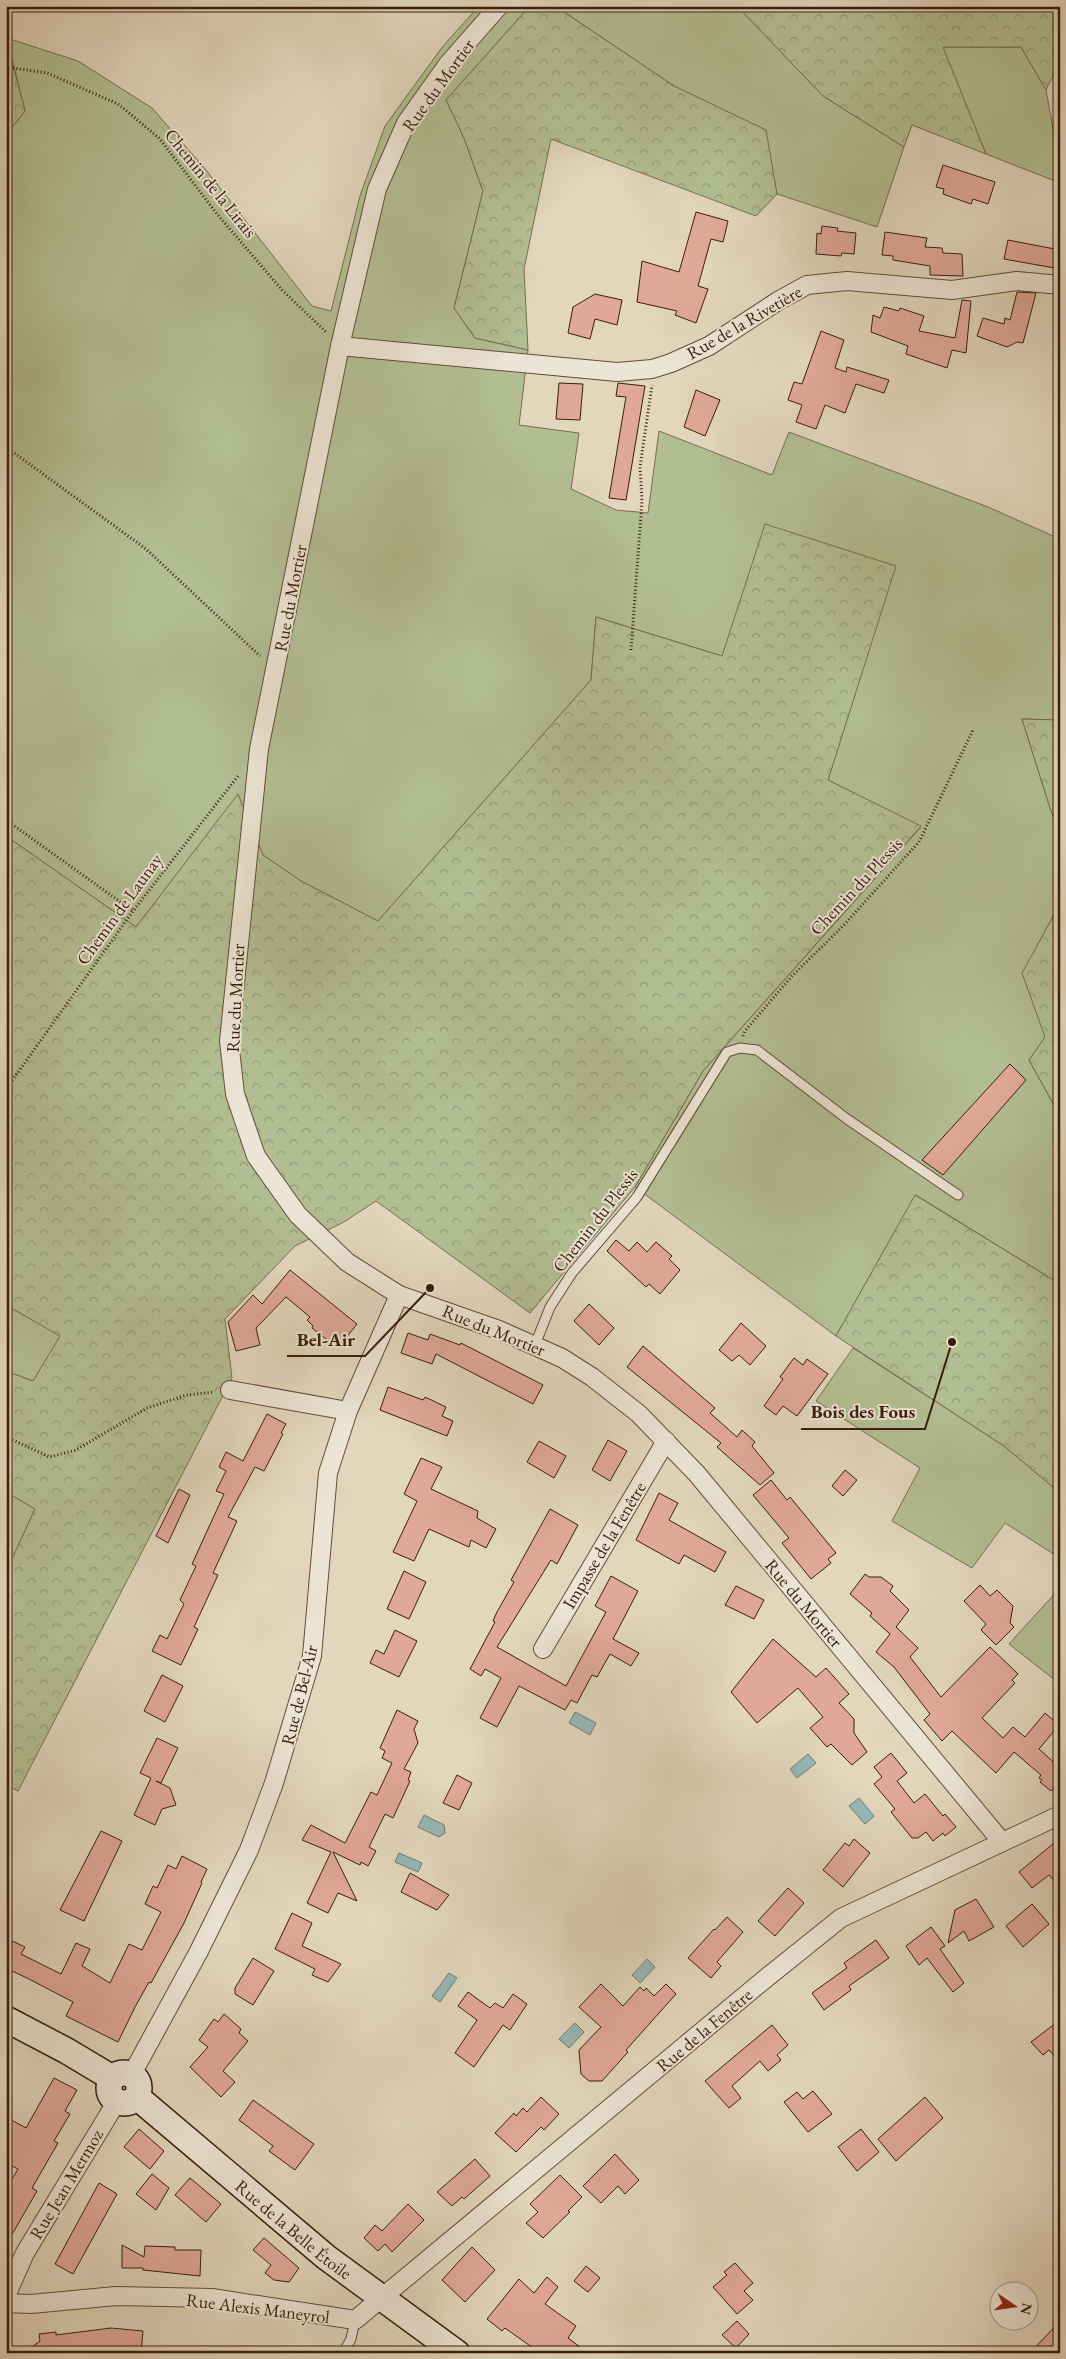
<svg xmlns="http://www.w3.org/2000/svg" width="1066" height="2359" font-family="'EB Garamond',serif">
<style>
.grass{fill:#b2be92;stroke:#766e4e}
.forest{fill:url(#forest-crowns);stroke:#766e4e}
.water{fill:#96b8b7;stroke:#717a72}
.building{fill:#e0a898;stroke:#391d0b}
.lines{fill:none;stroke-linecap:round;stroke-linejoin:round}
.lane-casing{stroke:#634b38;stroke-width:11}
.street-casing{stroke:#634b38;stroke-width:20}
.secondary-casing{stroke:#391d0b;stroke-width:28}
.path{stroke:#391d0b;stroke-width:3;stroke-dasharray:1 2.5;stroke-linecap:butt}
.lane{stroke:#ece4d4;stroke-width:9}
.street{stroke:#ece4d4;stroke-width:18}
.secondary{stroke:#ece4d4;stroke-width:25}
.labels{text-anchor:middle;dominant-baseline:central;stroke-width:4;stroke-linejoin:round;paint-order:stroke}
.street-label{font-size:18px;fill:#391d0b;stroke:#ece4d4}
.leader{fill:none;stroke:#391d0b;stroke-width:2}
.callout-dot{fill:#391d0b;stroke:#ece4d4;stroke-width:2}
.callout-label{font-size:19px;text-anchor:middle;font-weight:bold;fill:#391d0b;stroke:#ece4d4;stroke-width:4;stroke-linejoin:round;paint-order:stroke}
</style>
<defs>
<pattern id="forest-crowns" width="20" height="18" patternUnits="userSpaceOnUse" patternTransform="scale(1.25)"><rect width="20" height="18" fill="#b2be92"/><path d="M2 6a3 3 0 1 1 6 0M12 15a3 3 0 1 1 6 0" fill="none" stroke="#929a75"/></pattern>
</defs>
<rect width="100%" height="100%" fill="#e2d6bd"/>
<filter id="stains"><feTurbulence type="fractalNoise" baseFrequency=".004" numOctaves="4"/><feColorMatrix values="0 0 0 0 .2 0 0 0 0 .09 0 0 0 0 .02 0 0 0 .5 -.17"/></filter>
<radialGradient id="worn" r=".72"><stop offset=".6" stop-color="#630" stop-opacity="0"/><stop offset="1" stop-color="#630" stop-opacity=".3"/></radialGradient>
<!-- grass -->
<g class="grass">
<path d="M479 6H530L446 100 464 138 483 191 454 308 475 338 528 350 519 425 579 433 571 489 616 510 648 513 659 431 772 475 789 432 988 507 1060 539V720L1022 719 1052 814 1060 826V911H1056L1023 973 1046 1037 1029 1060 1060 1116V1284L916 1195 836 1336 635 1187 703 1071 921 827 828 780 895 565 722 656 596 617 591 680 378 921 301 881 263 855 238 795 136 927 6 836V135L25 111 7 38 78 61 152 108 206 170 312 306 331 311 360 196 385 126 443 46Z"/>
<path d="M555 6H737L823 96 904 147 877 227 777 194 765 130 674 86Z"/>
<path d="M942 47H1021L1046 90 1060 168V183L986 154Z"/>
<path d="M6 1305 61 1336 33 1381 6 1371Z"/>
<path d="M853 1348 1004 1446 1053 1487 1060 1497V1558L1005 1523 972 1568 892 1521 920 1468 816 1401Z"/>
<path d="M6 1492 35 1509 6 1572Z"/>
<path d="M1060 1588V1684L1009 1644Z"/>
</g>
<!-- forest -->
<g class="forest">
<path d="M530 6H555L674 86 766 130 777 194 756 216 551 139 524 269 528 350 475 338 454 308 483 191 464 138 446 100Z"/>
<path d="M737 6H1060V61L1046 90 1021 47H943L986 154 912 125 904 147 823 96Z"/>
<path d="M6 38 25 111 6 135Z"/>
<path d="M765 524 896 566 828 780 921 826 703 1071 635 1187 530 1313 376 1201 344 1222 295 1246 225 1319 232 1378 18 1791 6 1785V1572L35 1509 6 1492V1371L33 1381 60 1336 6 1305V836L136 927 238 794 263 855 301 881 378 921 591 680 596 617 722 656Z"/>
<path d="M1022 719 1060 720V826L1052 814Z"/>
<path d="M1056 911H1060V1116L1029 1060 1045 1037 1022 973Z"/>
<path d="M915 1195 1060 1284V1497L1053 1487 1004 1446 836 1336Z"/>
</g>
<!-- water -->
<g class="water">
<path d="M575 1712 596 1723 590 1735 569 1723Z"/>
<path d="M808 1754 816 1763 797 1778 790 1769Z"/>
<path d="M859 1798 874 1816 865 1824 849 1806Z"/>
<path d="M424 1815 444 1825 445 1833 439 1837 418 1827Z"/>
<path d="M399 1853 422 1863 418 1872 395 1862Z"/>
<path d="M647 1959 655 1967 640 1983 632 1975Z"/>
<path d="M449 1973 457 1978 440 2002 432 1996Z"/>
<path d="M575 2023 584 2032 569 2048 559 2039Z"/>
</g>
<!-- building -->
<g class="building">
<path d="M943 165 995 182 988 204 973 199 971 204 943 194 944 189 936 187Z"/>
<path d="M696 212 728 221 723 242 711 239 698 286 708 289 696 323 675 315 677 311 637 302 642 261 679 272Z"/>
<path d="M822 226 838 228 837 231 856 233 854 254 842 253 841 256 816 254 817 233 821 234Z"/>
<path d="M885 232 927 238 925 247 942 248 943 253 962 254 963 276 930 275V266L893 260V256L882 255Z"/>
<path d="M1008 240 1060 250V269L1004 259Z"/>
<path d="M1017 292 1036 293 1023 343 1017 342 1007 347 977 336 983 318 1004 324 1005 318 1010 320Z"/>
<path d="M595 294 622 300 617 325 595 319 590 339 568 333 573 307Z"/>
<path d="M962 300 971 301 966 353 952 350 947 368 906 354 908 346 871 332 873 315 880 318 884 307 899 311 900 308 924 316 919 331 955 338Z"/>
<path d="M821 331 844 340 835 368 846 372 847 367 889 380 884 393 856 384 845 413 825 405 816 429 796 422 802 405 788 400 794 382 802 384Z"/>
<path d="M559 383 583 384 580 420 556 419Z"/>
<path d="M618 383 645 386 626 500 609 498 626 397 616 396Z"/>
<path d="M696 390 720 400 705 436 684 427Z"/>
<path d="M1010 1064 1026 1080 943 1175 922 1160Z"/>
<path d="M616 1240 629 1251 637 1242 647 1252 656 1242 672 1256 669 1259 680 1270 660 1294 649 1284 646 1287 607 1251Z"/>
<path d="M290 1270 357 1324 342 1343 336 1337 331 1343 312 1328 313 1326 307 1320 310 1317 286 1297 256 1328 260 1345 236 1351 228 1322 253 1295 262 1304Z"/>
<path d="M589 1304 614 1328 599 1345 574 1321Z"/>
<path d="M741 1323 766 1346 750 1365 739 1355 732 1361 719 1350Z"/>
<path d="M408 1333 428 1340 430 1334 460 1345 461 1343 543 1385 533 1404 436 1354 432 1364 401 1353Z"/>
<path d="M643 1346 715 1408 710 1413 737 1437 742 1430 755 1442 752 1446 774 1473 760 1485 717 1447 721 1443 627 1367Z"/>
<path d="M794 1358 803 1365 807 1359 828 1374 797 1416 783 1406 776 1415 764 1406 783 1379 780 1377Z"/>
<path d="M388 1387 423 1400 425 1397 446 1407 442 1416 453 1421 447 1436 380 1410Z"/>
<path d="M267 1414 286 1424 281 1433 283 1434 264 1471 255 1467 228 1517 237 1521 213 1573 218 1575 194 1627 198 1629 181 1665 152 1651 160 1635 167 1639 184 1604 180 1600 196 1566 192 1564 224 1494 216 1491 226 1471 219 1467 226 1452 243 1461Z"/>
<path d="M608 1440 627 1451 610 1481 592 1470Z"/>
<path d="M539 1441 566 1456 554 1478 527 1462Z"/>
<path d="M421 1458 442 1467 431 1489 478 1511 477 1518 496 1529 486 1548 471 1540 469 1547 429 1529 414 1561 393 1552 417 1501 404 1494Z"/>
<path d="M845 1470 857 1480 843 1496 832 1486Z"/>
<path d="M771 1480 787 1500 790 1497 836 1553 828 1559 831 1563 811 1579 782 1543 789 1538 753 1495Z"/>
<path d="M179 1489 190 1495 168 1543 156 1536Z"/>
<path d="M659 1493 678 1503 669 1520 726 1552 715 1572 684 1555 679 1564 636 1540Z"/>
<path d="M550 1509 578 1525 557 1564 551 1560 497 1647 566 1686 606 1612 595 1606 611 1576 638 1591 613 1639 639 1653 631 1666 610 1654 597 1677 592 1675 577 1703 571 1700 565 1710 519 1686 497 1727 480 1718 501 1678 485 1669 481 1676 470 1669 495 1622 493 1621 497 1612 514 1582 511 1580Z"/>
<path d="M404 1571 426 1582 409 1619 387 1609Z"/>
<path d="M865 1574 869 1577H881L893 1586 890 1591 909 1610 896 1627 918 1648 910 1657 941 1697 990 1647 1018 1674 1012 1680 1015 1683 982 1718 1003 1738 1013 1727 1025 1737 1045 1713 1059 1725 1039 1749 1060 1768V1780L1051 1791 1040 1782 1042 1780 1039 1778 1041 1775 1014 1752 996 1773 952 1731 942 1741 924 1720 930 1714 894 1667 876 1652 890 1634 870 1616 872 1613 850 1594Z"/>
<path d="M980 1585 990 1596 997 1590 1013 1606 1010 1623 1014 1627 996 1645 981 1630 986 1624 964 1601Z"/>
<path d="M736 1586 764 1600 754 1619 725 1605Z"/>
<path d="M395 1630 417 1641 399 1677 370 1663 376 1650 384 1654Z"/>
<path d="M773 1639 816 1677 826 1668 849 1694 839 1703 854 1719V1733L867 1752 852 1765 831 1744 827 1747 810 1728 823 1717 798 1688 757 1723 731 1692Z"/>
<path d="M162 1675 183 1686 165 1722 144 1711Z"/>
<path d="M397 1710 418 1721 414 1729 418 1743 404 1769 411 1772 408 1780 410 1781 393 1818 385 1814 369 1847 376 1851 368 1866 361 1862 360 1865 333 1852 357 1901 338 1893 328 1913 307 1903 331 1852 302 1840 311 1825 345 1843 371 1792 377 1795 392 1763 382 1758 385 1751 380 1748Z"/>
<path d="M157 1738 178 1748 161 1783 156 1781 170 1788 176 1805 162 1809 155 1825 134 1815 151 1778 140 1773Z"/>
<path d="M891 1753 907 1773 897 1781 914 1803 925 1794 943 1816 945 1814 956 1827 945 1836 943 1833 933 1841 926 1832 918 1838H912L891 1812 895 1809 874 1784 882 1777 874 1767Z"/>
<path d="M457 1775 472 1783 459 1810 443 1803Z"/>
<path d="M101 1831 122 1841 84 1921 60 1910Z"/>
<path d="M1060 1838V1888L1049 1875 1032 1888 1019 1872Z"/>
<path d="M854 1839 870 1853 843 1887 823 1870 845 1843 849 1846Z"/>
<path d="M182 1856 207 1869 201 1882 202 1883 184 1923 151 1983 149 1982 135 2007 118 2042 66 2016 73 2002 27 1978 12 1971 6 1984V1938L25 1947 21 1954 61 1974 76 1943 90 1949 82 1966 110 1983 129 1944 142 1950 161 1912 145 1904 153 1886 157 1888 168 1865 176 1869Z"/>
<path d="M410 1873 449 1895 437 1910 401 1892Z"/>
<path d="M788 1888 804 1903 775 1936 758 1921Z"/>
<path d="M976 1899 994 1927 969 1941 964 1931 948 1943 955 1910Z"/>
<path d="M1032 1904 1049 1924 1023 1947 1006 1926Z"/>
<path d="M292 1913 312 1923 302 1946 341 1964 328 1982 312 1975 315 1969 275 1949Z"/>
<path d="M727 1917 743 1932 717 1962 721 1966 711 1978 688 1958 714 1929 715 1930Z"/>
<path d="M931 1927 945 1946 940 1949 964 1983 953 1992 927 1958 919 1965 906 1946Z"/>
<path d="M876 1940 889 1958 849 1986 851 1990 824 2010 812 1993 847 1968 844 1963Z"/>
<path d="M253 1958 274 1971 253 2005 235 1994V1988Z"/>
<path d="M601 1984 623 2006 640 1987 644 1991 646 1988 654 1996 666 1984 676 1994 626 2050 628 2052 602 2081H589L581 2074 579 2050 601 2027 579 2007Z"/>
<path d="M468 1992 490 2008 495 2003 503 2008 513 1994 527 2004 510 2030 503 2025 474 2067 455 2053 477 2020 458 2006Z"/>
<path d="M224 2014 241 2029 239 2033 248 2041 223 2071 235 2082 221 2097 190 2067 208 2047 199 2040 214 2019 218 2022Z"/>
<path d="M1060 2020V2062L1049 2050 1043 2055 1031 2042Z"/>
<path d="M772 2025 788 2045 777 2055 781 2060 768 2071 760 2061 732 2086 741 2098 729 2108 705 2081Z"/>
<path d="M54 2078 77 2090 65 2111 70 2114 54 2141 58 2143 32 2188 37 2191 6 2245V2189L18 2169 6 2163V2117L26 2128Z"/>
<path d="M813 2091 832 2114 808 2132 784 2102 797 2092 803 2099Z"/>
<path d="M541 2097 559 2114 544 2130 541 2127 516 2152 495 2133 514 2113 516 2116 523 2108 527 2112Z"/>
<path d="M925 2097 943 2118 896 2161 878 2139Z"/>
<path d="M253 2100 314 2144 295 2170 269 2151 273 2146 239 2120Z"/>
<path d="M139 2129 164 2151 150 2169 124 2147Z"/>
<path d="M861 2129 879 2152 857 2171 838 2147Z"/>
<path d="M615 2154 639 2180 625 2194 618 2186 601 2203 583 2186Z"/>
<path d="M475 2159 490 2176 464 2199 462 2197 452 2206 437 2192Z"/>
<path d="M152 2174 169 2188 156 2210 136 2194Z"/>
<path d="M560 2175 582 2197 568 2211 570 2212 543 2238 526 2223 538 2212 530 2204Z"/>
<path d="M190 2178 221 2204 206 2222 175 2195Z"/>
<path d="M99 2183 117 2194 73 2274 55 2264Z"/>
<path d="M408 2204 424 2220 392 2252 385 2244 378 2251 364 2238 375 2225 382 2231Z"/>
<path d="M264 2238 299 2268 289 2282 274 2280 265 2273 271 2265 253 2250Z"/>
<path d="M122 2245 144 2257 145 2246 175 2247V2250H201L200 2276 143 2270V2268H122Z"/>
<path d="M472 2247 495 2270 465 2302 442 2280Z"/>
<path d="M735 2263 753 2283 744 2291 753 2300 737 2314 713 2287 727 2275 724 2272Z"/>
<path d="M586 2266 600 2278 588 2292 574 2281Z"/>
<path d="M547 2277 558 2287 545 2304 576 2326 568 2338 588 2353H540L505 2328 502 2331 487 2319 519 2279 534 2293Z"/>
<path d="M737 2321 749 2334 736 2348 722 2335Z"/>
<path d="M1060 2321V2353H1030Z"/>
<path d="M111 2328 143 2331 141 2353 95 2350V2353H24L40 2341 39 2334 56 2332V2335Z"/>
</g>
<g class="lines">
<!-- lane casing -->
<g class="lane-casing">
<g id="lane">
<path d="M535 1345 550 1307 572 1273 637 1197 727 1052 740 1048 757 1050 847 1119 958 1195"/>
<path d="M343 2353 351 2339 355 2320"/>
</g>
</g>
<!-- street casing -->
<g class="street-casing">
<g id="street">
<path d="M499 6 448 64 406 123 377 189 340 346 259 749 229 1041 235 1094 256 1156 298 1215 347 1262 399 1295 499 1330 562 1358 592 1377 639 1414 697 1474 1002 1842"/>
<path d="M340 346 617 372 652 369 671 363 709 346 778 301 807 285 847 281 952 290 1017 281 1060 285"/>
<path d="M230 1390 348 1411"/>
<path d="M543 1649 666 1441"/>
<path d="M132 2074 198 1953 249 1850 274 1783 312 1656 328 1473 348 1411 399 1295"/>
<path d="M6 2296 25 2253 117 2101"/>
<path d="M6 2303 31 2304 116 2296 212 2298 355 2320 765 1979 841 1918 1060 1815"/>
</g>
</g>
<!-- secondary casing -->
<g class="secondary-casing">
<g id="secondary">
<path d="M6 2019 67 2051 112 2078"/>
<circle cx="124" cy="2088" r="15"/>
<path id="s1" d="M137 2097 326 2257 457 2353"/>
</g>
</g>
<!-- path -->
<g class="path">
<path d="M6 67 47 73 118 104 159 138 217 214 282 290 327 333"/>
<path d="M6 447 146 549 260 656"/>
<path d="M631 650 642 501 640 467 652 385"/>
<path d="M6 820 133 911"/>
<path d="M743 1036 745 1031 792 976 843 926 919 842 973 730"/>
<path d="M6 1089 133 911 238 776"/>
<path d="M6 1437 50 1457 76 1450 147 1408 187 1395 214 1392"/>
</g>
<!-- lane -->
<use href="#lane" class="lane"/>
<!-- street -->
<use href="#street" class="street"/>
<!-- secondary -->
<use href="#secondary" class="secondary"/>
</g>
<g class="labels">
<!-- street labels -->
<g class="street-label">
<text transform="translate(438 85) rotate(-54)">Rue du Mortier</text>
<text transform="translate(211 183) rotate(51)">Chemin de la Lirais</text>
<text transform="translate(744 322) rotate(-30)">Rue de la Rivetière</text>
<text transform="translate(290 598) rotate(-79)">Rue du Mortier</text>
<text transform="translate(856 886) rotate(-47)">Chemin du Plessis</text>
<text transform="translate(119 909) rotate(-54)">Chemin de Launay</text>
<text transform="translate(235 998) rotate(-87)">Rue du Mortier</text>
<text transform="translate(595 1220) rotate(-52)">Chemin du Plessis</text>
<text transform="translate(494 1330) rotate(22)">Rue du Mortier</text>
<text transform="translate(604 1545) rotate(-59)">Impasse de la Fenêtre</text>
<text transform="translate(804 1603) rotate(50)">Rue du Mortier</text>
<text transform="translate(299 1695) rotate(-76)">Rue de Bel-Air</text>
<text transform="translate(704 2030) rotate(-40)">Rue de la Fenêtre</text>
<text transform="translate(66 2184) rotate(-59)">Rue Jean Mermoz</text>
<text stroke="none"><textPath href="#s1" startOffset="205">Rue de la Belle Étoile</textPath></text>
<text transform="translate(258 2308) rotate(7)">Rue Alexis Maneyrol</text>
</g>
</g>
<!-- callouts -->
<path class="leader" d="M430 1288L365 1356H287M952 1342L925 1429H801"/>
<g class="callout-dot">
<circle cx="430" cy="1288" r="5"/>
<circle cx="952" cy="1342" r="5"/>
</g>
<g class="callout-label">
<text x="326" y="1346">Bel-Air</text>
<text x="863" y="1418">Bois des Fous</text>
</g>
<!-- margin -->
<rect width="1066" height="2359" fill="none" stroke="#e2d6bd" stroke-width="25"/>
<rect x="8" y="8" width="1051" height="2344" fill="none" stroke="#391d0b" stroke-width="2.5"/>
<rect x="12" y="12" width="1041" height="2334" fill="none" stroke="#391d0b"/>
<!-- north arrow -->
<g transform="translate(1014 2306) rotate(103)"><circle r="24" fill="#ece4d4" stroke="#a49484"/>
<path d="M0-4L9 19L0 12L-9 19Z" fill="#8f2418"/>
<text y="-8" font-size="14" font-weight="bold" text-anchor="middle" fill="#391d0b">N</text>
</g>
<rect width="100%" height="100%" filter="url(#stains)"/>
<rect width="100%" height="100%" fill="url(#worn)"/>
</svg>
